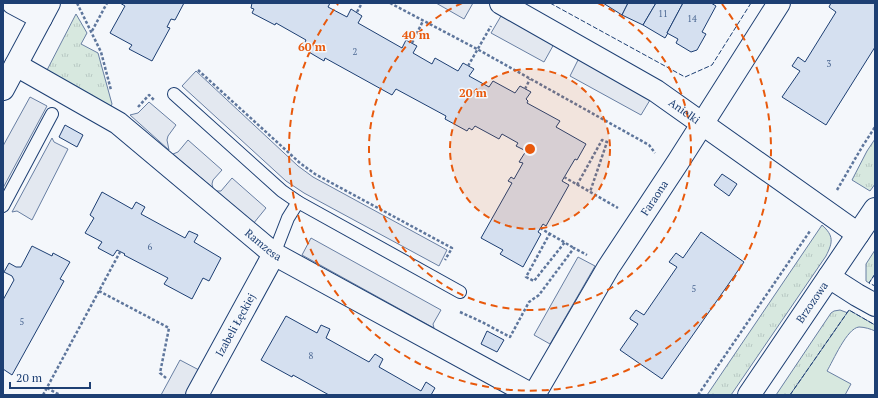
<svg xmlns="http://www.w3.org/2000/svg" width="878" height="398" font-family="'PT Serif',serif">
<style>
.grass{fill:url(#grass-tufts);stroke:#687fa3}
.garden{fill:#d7e8df;stroke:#687fa3}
.parking{fill:#e3e8f0;stroke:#687fa3}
.building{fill:#d5e0f0;stroke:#1d3f73}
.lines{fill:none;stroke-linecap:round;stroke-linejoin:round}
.service-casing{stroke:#1d3f73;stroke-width:14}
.minor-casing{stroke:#1d3f73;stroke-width:24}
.tertiary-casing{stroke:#1d3f73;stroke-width:24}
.path{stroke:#5e769c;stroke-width:2.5;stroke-dasharray:3 2;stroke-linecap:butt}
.service{stroke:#f4f7fb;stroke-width:12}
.minor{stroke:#f4f7fb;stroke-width:22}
.tertiary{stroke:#f4f7fb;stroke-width:22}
.fence{stroke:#1d3f73;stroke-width:1;stroke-dasharray:5 2;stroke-linecap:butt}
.ring{fill:none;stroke:#e8590c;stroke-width:2;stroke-dasharray:7 5}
.labels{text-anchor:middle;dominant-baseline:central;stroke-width:3;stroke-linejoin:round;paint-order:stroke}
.number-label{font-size:9px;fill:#4b6792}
.street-label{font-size:11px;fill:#1d3f73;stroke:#f4f7fb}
.centre{fill:#e8590c;stroke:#f4f7fb;stroke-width:2}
.ring-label{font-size:12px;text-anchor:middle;font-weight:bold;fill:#e8590c;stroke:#f4f7fb;stroke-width:3;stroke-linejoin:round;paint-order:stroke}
</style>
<defs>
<pattern id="grass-tufts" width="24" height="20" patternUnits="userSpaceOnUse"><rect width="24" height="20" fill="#d7e8df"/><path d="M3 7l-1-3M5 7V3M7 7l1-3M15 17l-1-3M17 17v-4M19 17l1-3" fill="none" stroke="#b8c8c3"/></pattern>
</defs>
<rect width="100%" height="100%" fill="#f4f7fb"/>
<!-- grass -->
<g class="grass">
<path d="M76 14 87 33 81 44 98 53 112 104 110 108 46 72Z"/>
<path d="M875 139V184L870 191 852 180 867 151Z"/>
<path d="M822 225C834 236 833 242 826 256L731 395H707Z"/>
<path d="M875 250V274L869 283 866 281V264Z"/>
<path d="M840 310 848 313 790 395H776L831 313 834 311Z"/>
</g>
<!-- garden -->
<path class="garden" d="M849 310 875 325V331C871 329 864 327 859 327 847 328 833 361 827 371L851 384 845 395H790Z"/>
<!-- parking -->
<g class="parking">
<path d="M436 3H473L464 19Z"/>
<path d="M501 16 554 44 544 62 491 33Z"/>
<path d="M579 58 650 100 641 115 570 76Z"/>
<path d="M196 71 298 166 313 177 447 250 439 266 304 193 286 181 182 86Z"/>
<path d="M30 97 47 106 3 188V146Z"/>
<path d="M149 102 176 125 168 136 167 140 169 150 130 115 138 113Z"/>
<path d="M52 138 54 142 68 149 32 220 17 211 12 212Z"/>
<path d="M188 140 222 170 213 180 212 184 213 188 173 154 178 152Z"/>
<path d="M232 178 266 208 253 224 216 191H221Z"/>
<path d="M311 238 441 310 433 324 434 328 302 255Z"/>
<path d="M578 257 595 266 550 344 534 335Z"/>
<path d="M180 360 199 370 185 395H161Z"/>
</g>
<!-- building -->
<g class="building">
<path d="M120 3H184L175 20 171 19 167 27 170 28 152 61 129 49 132 45 110 33 125 6Z"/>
<path d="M252 3H330L328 7 347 17 351 9 362 16 358 23 402 48 406 40 417 46 413 53 432 64 435 58 458 71 463 63 474 69 469 76 489 87 493 81 515 93 520 86 531 92 526 99 528 101 527 103 560 121 556 127 586 144 577 160 575 159 562 181 569 185 546 226 543 224 538 232 541 234 523 267 500 254 503 250 481 238 512 183 508 181 511 177 514 179 523 163 519 162 526 151 516 146 518 143 502 134 499 139 475 126 472 130 469 128 467 131 445 119 446 116 396 89 392 95 325 58 324 61 302 48 306 40 276 23 275 25 252 13 254 9 251 8Z"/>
<path d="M603 3H628L622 15Z"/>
<path d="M628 3H656L643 25 622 15Z"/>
<path d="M656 3H683L667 33H668L665 38 643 25Z"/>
<path d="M683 3H711L716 6 702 32 706 34 697 50 691 52 676 43 678 39 667 33Z"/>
<path d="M831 3H875V47L826 125 782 97 800 71 792 66 798 57 805 62 836 12 829 7Z"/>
<path d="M65 125 83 135 77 147 59 137Z"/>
<path d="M722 174 737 184 729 196 714 185Z"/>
<path d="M102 192 132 209 136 202 145 207 141 214 185 238 189 231 198 235 194 242 221 258 209 281 203 278 192 299 164 284 168 278 124 255 125 254 117 250 113 256 98 248 102 242 85 233 94 218 90 215Z"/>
<path d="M701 232 744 262 662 379 620 350 638 324 630 319V318L636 310 644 315 677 267 669 262 676 253 683 258Z"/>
<path d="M32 246 52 256 53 253 70 262 60 279 64 281 12 375 3 369V300L14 280 12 276 4 272 9 263 16 267H21Z"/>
<path d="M286 316 317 333 321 325 330 329 326 338 369 362 375 354 383 359 379 367 421 391 426 382 435 388 431 395H329L293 375 292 377 261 360Z"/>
<path d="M487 331 504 340 497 352 481 344Z"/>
</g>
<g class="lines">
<!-- service casing -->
<g class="service-casing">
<g id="service">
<path d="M174 94 282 191 298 202 288 218 274 254"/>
<path d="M298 202 460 292"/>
<path d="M3 206 52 114"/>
</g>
</g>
<!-- minor casing -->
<g class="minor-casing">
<g id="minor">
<path d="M13 3 41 18"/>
<path id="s1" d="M501 3 656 91 858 234"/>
<path id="s2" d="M16 65 118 123 274 254 532 395"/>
<path d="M3 89 49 3"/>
<path d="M829 277 857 295 875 305"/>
<path id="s3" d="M197 395 274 254"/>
<path id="s4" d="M534 395 608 268 678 162 779 3"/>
</g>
</g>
<!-- tertiary casing -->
<g class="tertiary-casing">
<g id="tertiary">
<path id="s5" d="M749 395 875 209"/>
</g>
</g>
<!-- path -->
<g class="path">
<path d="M77 3 101 52 111 90"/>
<path d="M390 3 477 49 649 145 655 153"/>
<path d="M357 12 362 3"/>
<path d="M92 31 107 3"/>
<path d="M412 43 423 21"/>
<path d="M468 66 491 26"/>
<path d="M198 70 300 163 315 174 452 248 445 260"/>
<path d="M525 89 530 79"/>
<path d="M138 107 149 95 154 100"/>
<path d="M564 177 618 208"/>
<path d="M577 185 602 140 607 142 590 192"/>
<path d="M837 190 862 147 875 127"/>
<path d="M540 228 574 248"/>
<path d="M550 233 526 277 534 281 565 242"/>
<path d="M99 291 169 328 160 373 166 378"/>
<path d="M460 312 482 322 510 337 529 302 539 295 574 248 587 255"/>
<path d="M47 388 60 395"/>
<path d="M43 395 120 252"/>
<path d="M698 395 810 231"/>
</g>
<!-- service -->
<use href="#service" class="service"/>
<!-- minor -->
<use href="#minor" class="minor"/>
<!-- tertiary -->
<use href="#tertiary" class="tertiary"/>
<!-- fence -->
<g class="fence">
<path d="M550 3 685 77 712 65 751 3"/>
<path d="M875 274 869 283 875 286"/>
<path d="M790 395 849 310 875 325"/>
</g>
</g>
<!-- distance rings -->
<circle cx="530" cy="149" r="80" fill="#e8590c" fill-opacity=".12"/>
<g class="ring">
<circle cx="530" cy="149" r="80"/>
<path d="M598 3A161 161 0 1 1 462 3"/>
<path d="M722 4A241 241 0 1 1 338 4"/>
</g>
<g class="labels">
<!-- number labels -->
<g class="number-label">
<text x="663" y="14">11</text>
<text x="692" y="19">14</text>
<text x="355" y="52">2</text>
<text x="829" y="64">3</text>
<text x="150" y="247">6</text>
<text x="694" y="289">5</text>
<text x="22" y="322">5</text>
<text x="311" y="356">8</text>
</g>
<!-- street labels -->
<g class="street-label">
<text stroke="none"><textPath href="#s1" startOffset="213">Anielki</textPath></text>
<text stroke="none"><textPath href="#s4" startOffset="231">Faraona</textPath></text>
<text stroke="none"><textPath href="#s2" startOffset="307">Ramzesa</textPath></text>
<text stroke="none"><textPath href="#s5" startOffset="112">Brzozowa</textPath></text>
<text stroke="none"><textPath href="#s3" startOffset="80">Izabeli Łęckiej</textPath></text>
</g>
</g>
<circle cx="530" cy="149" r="6" class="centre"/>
<g class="ring-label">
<text x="416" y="39">40 m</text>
<text x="312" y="51">60 m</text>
<text x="473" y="97">20 m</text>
</g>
<!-- border -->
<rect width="878" height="398" fill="none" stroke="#1d3f73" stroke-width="8"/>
<!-- scale -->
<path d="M10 382v6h80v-6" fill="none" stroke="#1d3f73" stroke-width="2"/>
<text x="16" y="382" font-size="12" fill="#1d3f73" stroke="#f4f7fb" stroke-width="3" paint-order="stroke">20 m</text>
</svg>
